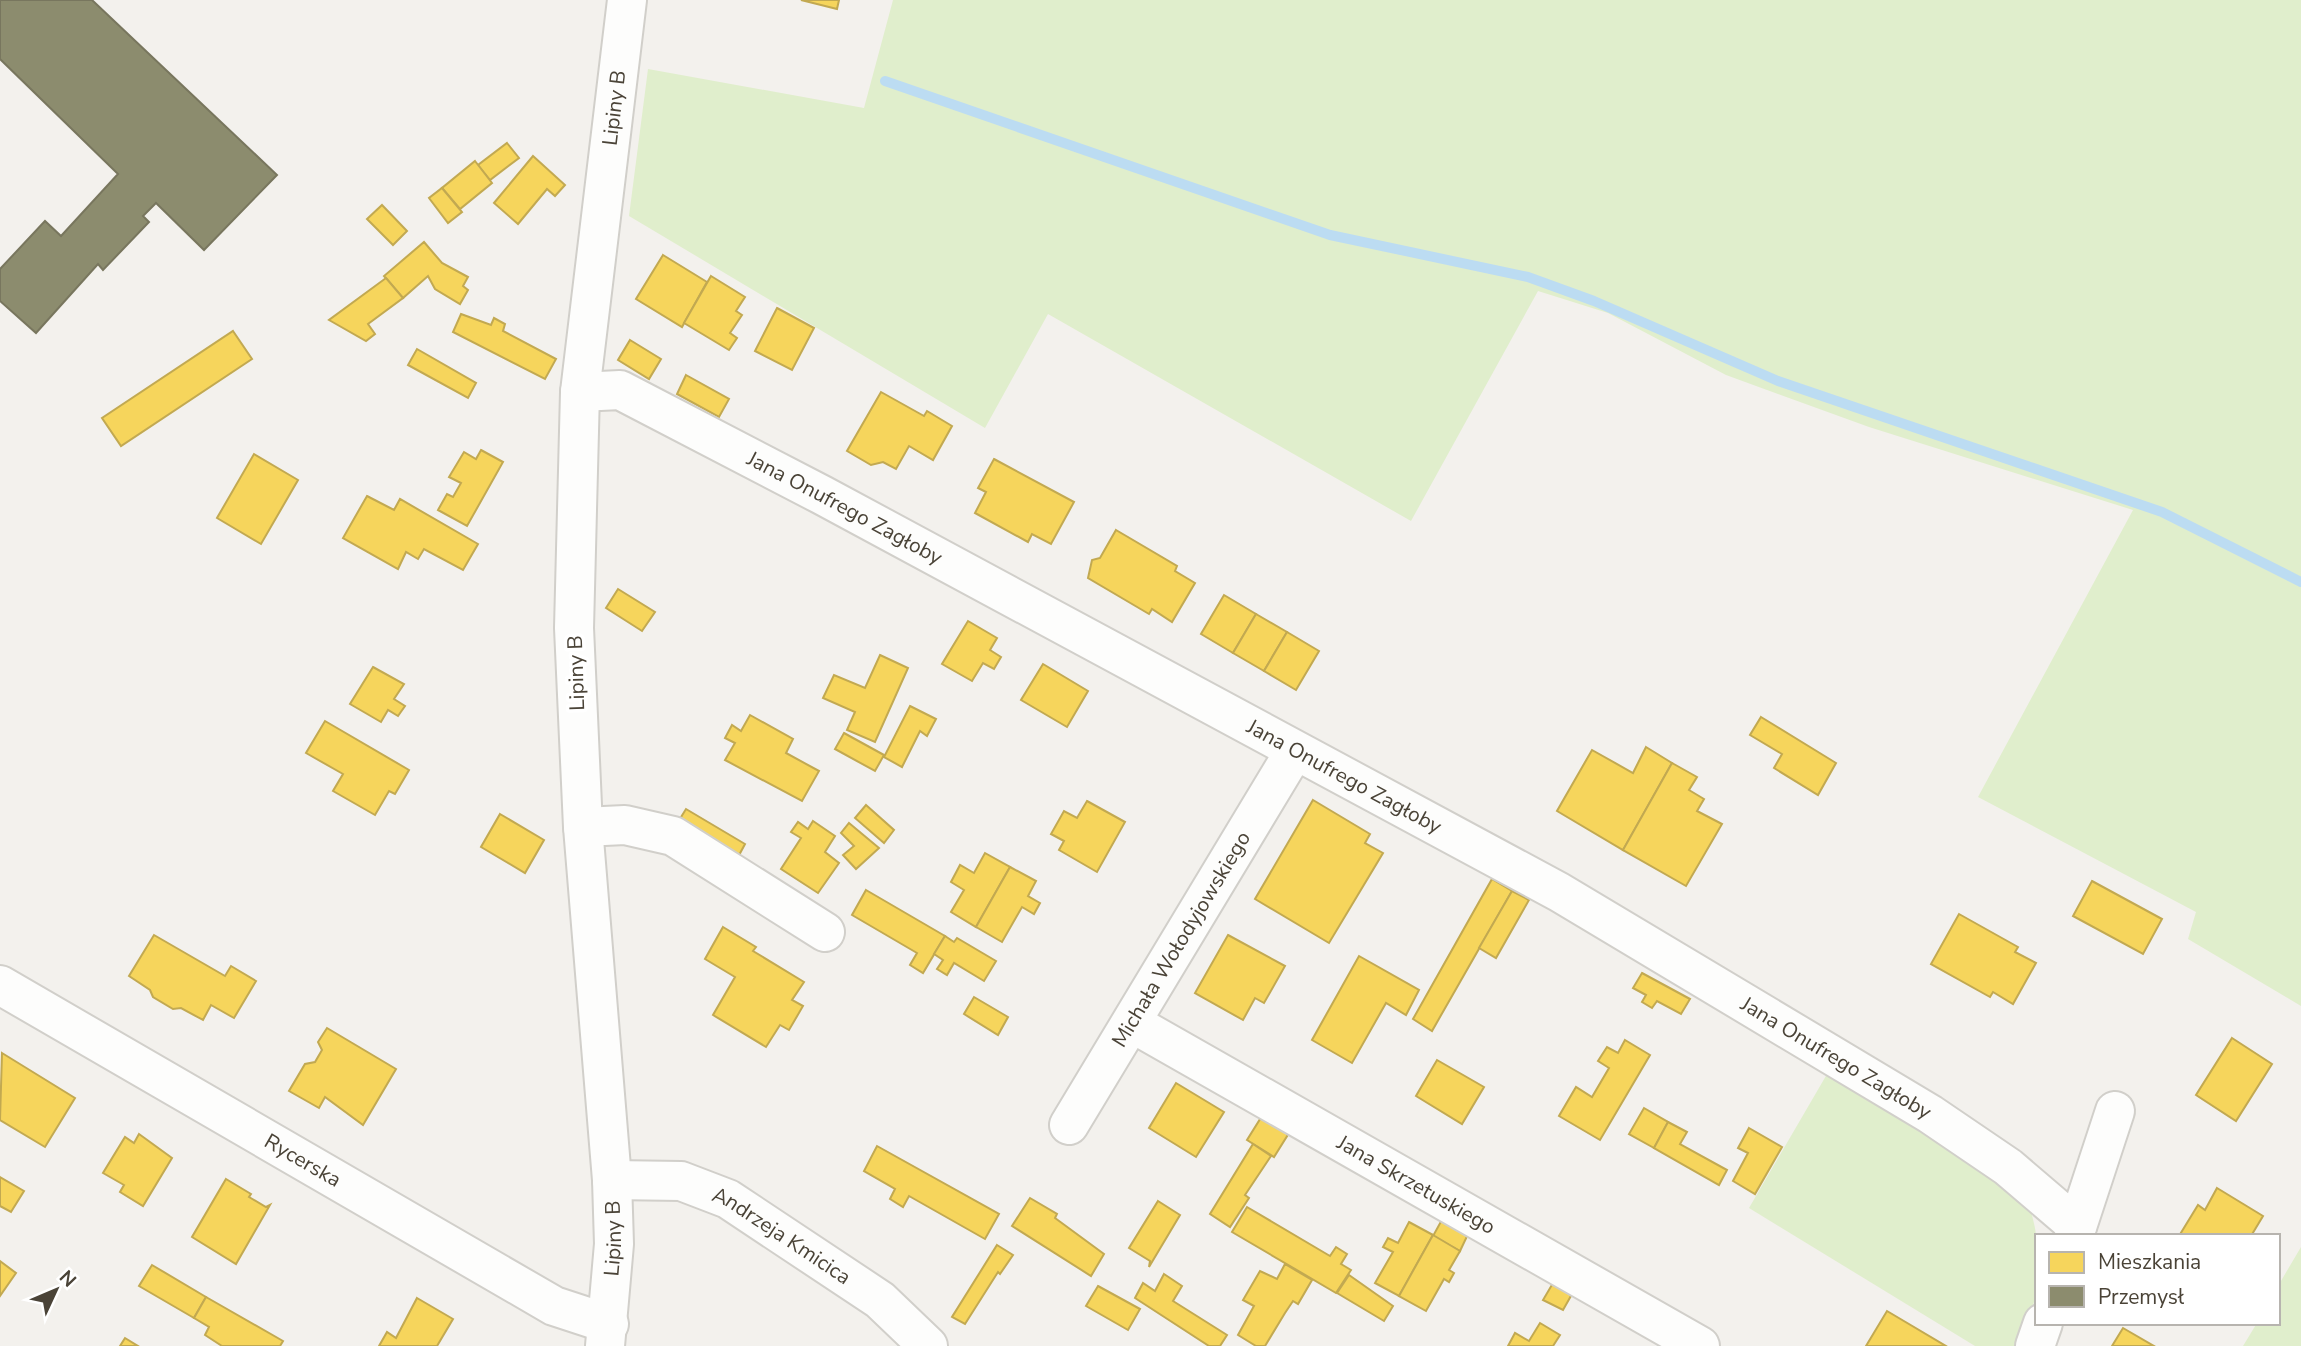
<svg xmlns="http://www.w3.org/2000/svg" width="2301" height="1346" font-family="'Nunito Sans',sans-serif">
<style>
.green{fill:#e0eecc}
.homes{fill:#f6d55c;stroke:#c2a951;stroke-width:2}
.industry{fill:#8c8c6e;stroke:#78765e;stroke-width:2}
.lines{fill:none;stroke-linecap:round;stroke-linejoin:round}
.stream{stroke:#bcdcf2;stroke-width:10}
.minor-casing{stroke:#d1cfca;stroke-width:42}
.minor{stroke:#fdfdfc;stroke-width:38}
.labels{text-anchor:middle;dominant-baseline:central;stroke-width:7;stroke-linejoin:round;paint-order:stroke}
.street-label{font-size:21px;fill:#4a4337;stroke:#fff}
</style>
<rect width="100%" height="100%" fill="#f3f1ed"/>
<!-- green -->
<g class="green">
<path d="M893 0H2301V1006L2188 939 2196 912 1978 797 2133 510 1869 427 1726 375 1608 313 1538 291 1411 521 1048 314 985 428 629 216 648 69 864 108Z"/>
<path d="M1830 1069 2028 1202C2045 1251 2039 1295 2022 1346H1975L1749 1208Z"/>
<path d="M2301 1247V1346H2243L2257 1323H2278V1286Z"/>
</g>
<!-- homes -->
<g class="homes">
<path d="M801 0H839L837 9Z"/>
<path d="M507 143 519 158 490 180 478 165Z"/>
<path d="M533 156 565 185 555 196 547 189 518 224 494 203Z"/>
<path d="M475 161 492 183 460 209 442 188Z"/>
<path d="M442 188 462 212 448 223 429 198Z"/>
<path d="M382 205 407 231 393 245 367 219Z"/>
<path d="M424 242 442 263 468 277 463 286 468 290 460 304 435 289 428 276 403 298 384 276Z"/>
<path d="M663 255 707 282 682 327 636 299Z"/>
<path d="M711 276 745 297 736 311 742 315 730 333 737 338 729 350 684 323Z"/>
<path d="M386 278 403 298 368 324 375 334 366 341 329 320Z"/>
<path d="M777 308 814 328 792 370 755 351Z"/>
<path d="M461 314 491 325 494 318 505 324 503 331 556 359 545 379 453 332Z"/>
<path d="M233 331 252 359 121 446 102 418Z"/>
<path d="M630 340 661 359 649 379 618 360Z"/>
<path d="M417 349 476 383 468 398 408 365Z"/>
<path d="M686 375 729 399 719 417 677 394Z"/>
<path d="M881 392 924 416 927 411 952 426 933 460 909 446 896 469 883 462 871 465 847 451Z"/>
<path d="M481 450 503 462 467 526 438 510 447 494 453 497 461 483 449 477 464 452 476 459Z"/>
<path d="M254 454 298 480 261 544 217 518Z"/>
<path d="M994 459 1074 502 1051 544 1032 534 1028 542 975 513 986 492 978 488Z"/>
<path d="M367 496 394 510 400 499 478 544 463 570 424 549 418 559 406 552 398 569 343 538Z"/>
<path d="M1116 530 1177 566 1175 571 1195 583 1172 622 1152 609 1149 614 1088 578 1092 560 1100 558Z"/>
<path d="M618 589 655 612 642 631 606 608Z"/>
<path d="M1224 595 1256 614 1233 653 1201 634Z"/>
<path d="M1256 614 1287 632 1264 671 1233 653Z"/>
<path d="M968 621 997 638 990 650 1001 657 994 669 983 663 972 681 942 664Z"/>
<path d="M1287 632 1319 651 1296 690 1264 671Z"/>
<path d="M880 655 908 668 875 742 847 730 855 712 823 698 834 675 865 688Z"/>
<path d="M1043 664 1088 691 1067 727 1021 700Z"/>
<path d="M373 667 404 684 394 699 405 706 398 716 388 710 381 722 350 704Z"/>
<path d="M910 706 936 719 927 736 920 731 902 767 884 757Z"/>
<path d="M750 715 793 739 786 753 819 771 802 801 725 760 735 743 725 738 732 725 741 731Z"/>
<path d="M1761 717 1836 763 1818 795 1774 768 1782 754 1750 735Z"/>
<path d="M325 721 409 770 395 794 389 791 375 815 333 791 343 774 306 753Z"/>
<path d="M844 733 884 755 875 771 835 749Z"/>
<path d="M1646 747 1672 763 1623 850 1557 811 1592 750 1633 773Z"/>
<path d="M1672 763 1697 777 1689 790 1704 799 1697 811 1722 824 1686 886 1623 850Z"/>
<path d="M1313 800 1370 834 1365 843 1383 853 1329 943 1255 899Z"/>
<path d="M1087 801 1125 822 1097 872 1059 850 1064 841 1051 834 1064 811 1077 818Z"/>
<path d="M866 805 894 830 884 843 855 818Z"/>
<path d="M686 809 745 844 738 857 678 822Z"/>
<path d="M500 814 544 840 525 873 481 847Z"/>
<path d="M813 821 835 836 825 852 839 863 818 893 781 869 801 838 791 832 798 822 808 829Z"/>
<path d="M849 823 879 848 856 869 843 855 854 846 841 833Z"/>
<path d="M985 853 1010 867 976 927 951 912 964 890 951 882 960 865 974 873Z"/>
<path d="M1010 867 1036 881 1028 896 1040 903 1034 914 1022 907 1002 942 976 927Z"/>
<path d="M1492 879 1512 891 1432 1031 1413 1019Z"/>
<path d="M2092 881 2162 919 2143 954 2073 916Z"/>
<path d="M866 890 945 936 923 973 910 965 917 953 852 915Z"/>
<path d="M1512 891 1529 900 1496 958 1479 948Z"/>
<path d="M1959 914 2018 947 2015 952 2036 963 2013 1004 1993 992 1990 997 1931 964Z"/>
<path d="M723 927 756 947 753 951 804 982 792 1000 803 1006 789 1030 780 1025 766 1047 713 1015 735 977 705 959Z"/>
<path d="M154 935 225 976 231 966 256 981 234 1018 211 1005 203 1020 181 1008 173 1009 153 997 150 990 129 976Z"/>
<path d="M1228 935 1285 966 1264 1003 1255 998 1243 1020 1195 993Z"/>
<path d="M945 936 954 942 957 938 996 961 984 981 954 963 947 975 937 969 943 960 934 954Z"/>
<path d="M1359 956 1419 990 1406 1015 1386 1003 1352 1063 1312 1040Z"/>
<path d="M1642 973 1690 999 1681 1014 1657 1001 1652 1008 1642 1002 1646 995 1633 988Z"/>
<path d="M974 997 1008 1017 998 1035 964 1014Z"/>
<path d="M327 1028 396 1069 363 1125 325 1097 319 1108 289 1091 305 1064 315 1062 322 1050 318 1042Z"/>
<path d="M2232 1038 2272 1064 2236 1121 2196 1095Z"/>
<path d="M1625 1040 1650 1055 1600 1140 1559 1116 1576 1087 1592 1097 1609 1068 1598 1061 1607 1047 1618 1053Z"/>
<path d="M2 1053 75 1098 45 1147 0 1120Z"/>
<path d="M1437 1060 1484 1087 1462 1124 1416 1096Z"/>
<path d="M1176 1083 1224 1112 1196 1157 1149 1128Z"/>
<path d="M1644 1108 1668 1122 1654 1148 1629 1134Z"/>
<path d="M1262 1116 1289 1133 1274 1157 1247 1140Z"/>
<path d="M1668 1122 1687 1132 1680 1144 1727 1170 1719 1185 1654 1148Z"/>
<path d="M1749 1128 1782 1147 1755 1194 1733 1181 1748 1153 1738 1148Z"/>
<path d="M139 1134 172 1158 143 1206 120 1192 124 1185 103 1173 125 1137 134 1143Z"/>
<path d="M1253 1144 1271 1156 1245 1195 1249 1198 1230 1227 1210 1214Z"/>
<path d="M877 1146 999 1214 985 1239 909 1196 903 1207 890 1199 895 1189 864 1171Z"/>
<path d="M0 1177 24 1191 11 1212 0 1206Z"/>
<path d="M226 1179 251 1194 249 1197 266 1207 270 1205 236 1264 192 1237Z"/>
<path d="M2217 1188 2263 1216 2251 1236H2179L2198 1205 2205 1210Z"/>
<path d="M1030 1198 1057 1214 1055 1218 1104 1254 1091 1276 1012 1226Z"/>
<path d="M1158 1201 1180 1215 1149 1267 1150 1261 1129 1248Z"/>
<path d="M1247 1207 1330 1256 1336 1247 1347 1254 1341 1264 1351 1270 1336 1293 1232 1232Z"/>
<path d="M1444 1216 1470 1230 1460 1251 1433 1236Z"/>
<path d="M1409 1222 1433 1235 1399 1296 1375 1283 1393 1252 1383 1247 1388 1238 1398 1243Z"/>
<path d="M1433 1235 1460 1251 1449 1270 1454 1273 1449 1282 1444 1279 1426 1311 1399 1296Z"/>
<path d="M997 1245 1013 1255 1000 1274 998 1272 965 1324 952 1317Z"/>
<path d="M0 1261 16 1273 0 1296Z"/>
<path d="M1285 1264 1312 1280 1298 1304 1293 1301 1285 1313 1265 1346H1256L1238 1335 1254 1306 1243 1300 1260 1271 1277 1279Z"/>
<path d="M152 1265 206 1297 194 1318 139 1286Z"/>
<path d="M1164 1274 1182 1286 1173 1301 1227 1335 1220 1346H1209L1135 1298 1143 1283 1155 1291Z"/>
<path d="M1349 1275 1393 1306 1384 1321 1337 1293Z"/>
<path d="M1553 1283 1572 1294 1563 1310 1543 1300Z"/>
<path d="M1098 1286 1140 1309 1128 1330 1086 1306Z"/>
<path d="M206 1297 283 1341 280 1346H222L205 1335 209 1327 194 1318Z"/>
<path d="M417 1298 453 1319 437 1346H379L387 1332 396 1338Z"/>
<path d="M1887 1311 1946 1346H1866Z"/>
<path d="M1540 1323 1560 1335 1553 1346H1508L1515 1333 1529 1341Z"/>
<path d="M2123 1328 2154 1346H2112Z"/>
<path d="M125 1338 138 1346H120Z"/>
</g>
<!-- industry -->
<path class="industry" d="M0 0H92L277 175 204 250 156 203 143 216 149 222 103 270 98 264 36 333 0 301V269L45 221 61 236 118 174 0 59Z"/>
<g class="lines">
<!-- stream -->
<path class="stream" d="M885 81 1330 235 1528 277 1594 301 1778 381 2162 512 2301 582"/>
<!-- minor casing -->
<g class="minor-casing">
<g id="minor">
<path id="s1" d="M580 392 620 390 822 495 1559 892 1930 1114 2008 1167 2077 1226"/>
<path d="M583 827 625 825 673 836 825 932"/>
<path id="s2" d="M0 985 554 1306 609 1324"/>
<path id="s3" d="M1132 1023 1700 1346"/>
<path id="s4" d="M1069 1125 1294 752"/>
<path id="s5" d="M612 1180 681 1181 728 1199 880 1300 928 1346"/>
<path d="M2074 1236 2115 1111"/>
<path id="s6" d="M605 1346 614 1244 612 1180 583 827 574 628 580 392 627 0"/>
<path d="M2035 1346 2043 1323"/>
</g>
</g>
<!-- minor -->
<use href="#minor" class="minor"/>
</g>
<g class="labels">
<!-- street labels -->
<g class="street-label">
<text stroke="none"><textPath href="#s6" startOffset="1242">Lipiny B</textPath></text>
<text stroke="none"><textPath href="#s1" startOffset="294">Jana Onufrego Zagłoby</textPath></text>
<text transform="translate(576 673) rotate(-92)">Lipiny B</text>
<text stroke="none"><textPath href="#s1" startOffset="861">Jana Onufrego Zagłoby</textPath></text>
<text stroke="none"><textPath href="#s4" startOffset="217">Michała Wołodyjowskiego</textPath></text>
<text stroke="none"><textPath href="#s1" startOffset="1428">Jana Onufrego Zagłoby</textPath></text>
<text stroke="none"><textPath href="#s2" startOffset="350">Rycerska</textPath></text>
<text stroke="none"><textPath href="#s3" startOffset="327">Jana Skrzetuskiego</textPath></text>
<text stroke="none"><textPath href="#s5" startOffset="184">Andrzeja Kmicica</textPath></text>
<text stroke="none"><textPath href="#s6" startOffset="108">Lipiny B</textPath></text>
</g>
</g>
<!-- legend -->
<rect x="2035" y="1234" width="245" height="91" fill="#ffffff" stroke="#b7b4af" stroke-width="2"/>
<rect x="2049" y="1252" width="35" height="21" fill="#f6d55c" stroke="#b7b4af" stroke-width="2"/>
<text x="2098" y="1269" font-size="21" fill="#4a4337">Mieszkania</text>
<rect x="2049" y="1286" width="35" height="21" fill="#8c8c6e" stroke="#b7b4af" stroke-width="2"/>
<text x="2098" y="1304" font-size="21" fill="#4a4337">Przemysł</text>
<!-- north arrow -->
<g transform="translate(56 1290) rotate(46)" stroke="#ffffff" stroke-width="5" paint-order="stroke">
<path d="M0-5L12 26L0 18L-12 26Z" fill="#4a4337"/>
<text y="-10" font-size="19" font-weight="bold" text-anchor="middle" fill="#4a4337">N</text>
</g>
</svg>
